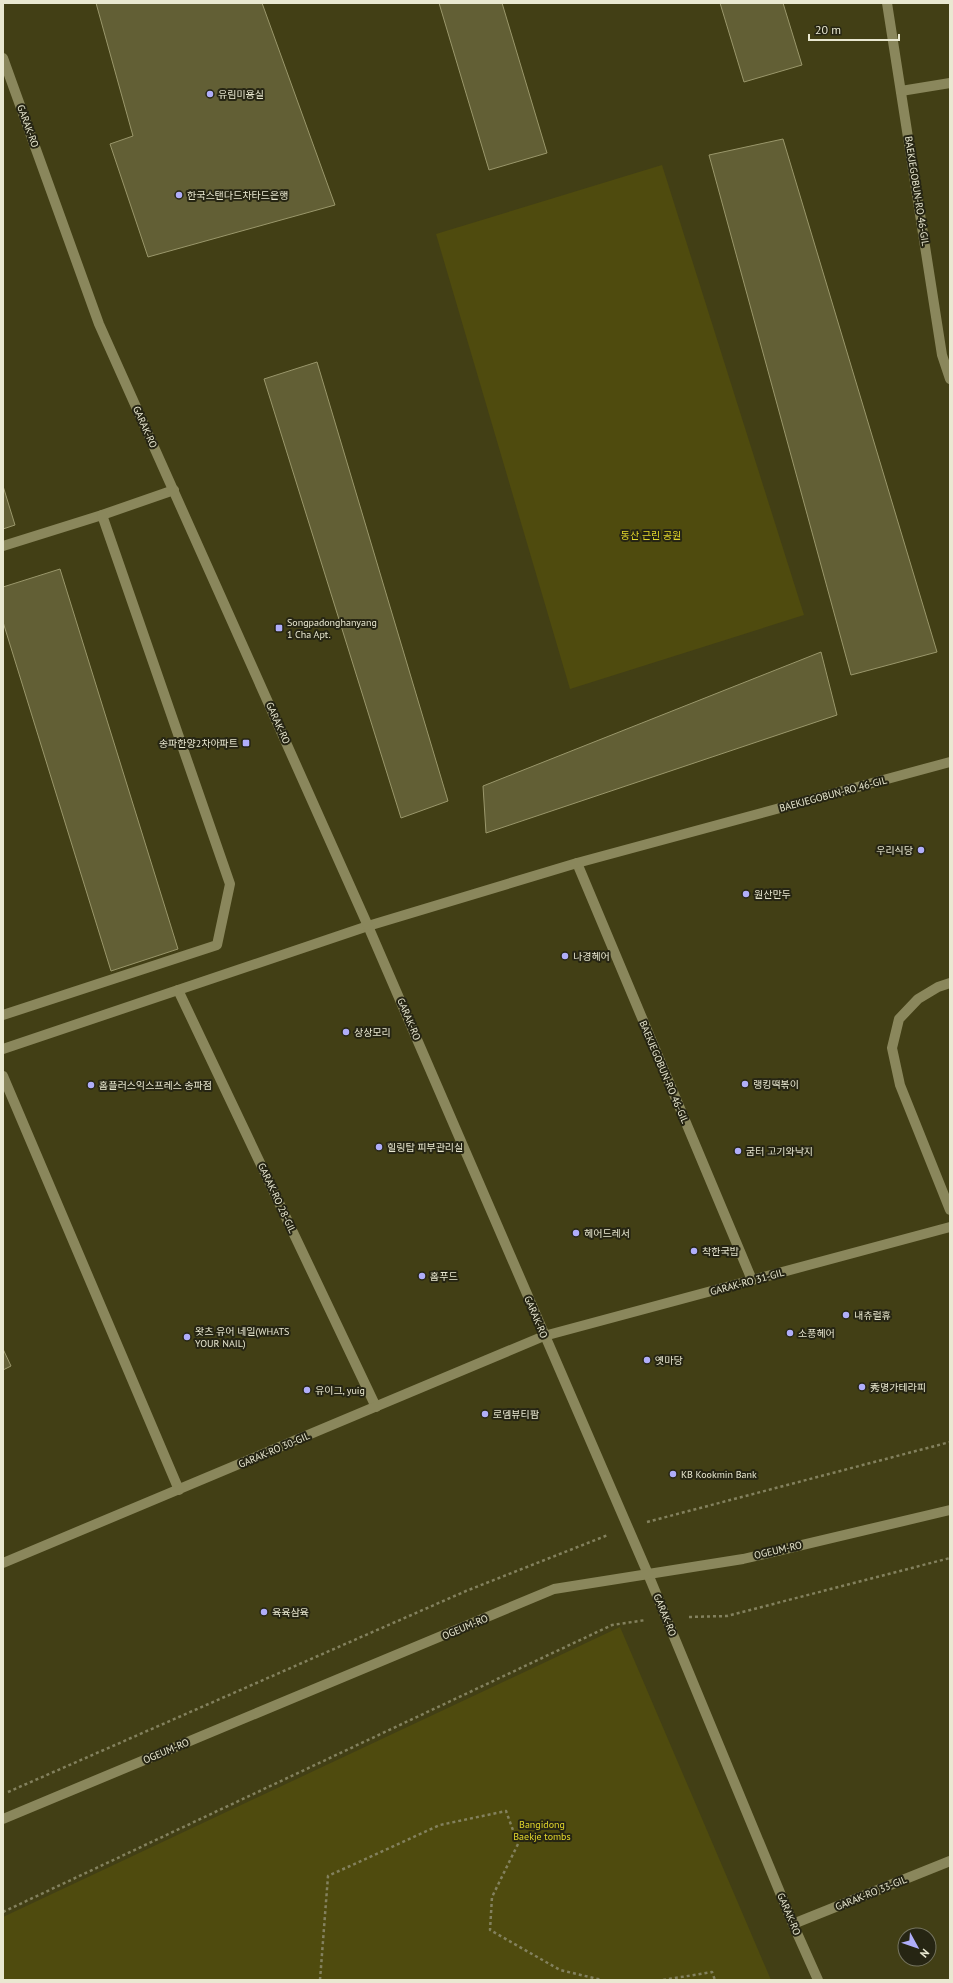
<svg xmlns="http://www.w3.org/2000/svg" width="953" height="1983" font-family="'PT Sans','Noto Sans KR',sans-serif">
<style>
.green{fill:#4f4b0e}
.building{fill:#625f35;stroke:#9a976b}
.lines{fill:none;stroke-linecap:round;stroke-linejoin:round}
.path{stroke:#83815e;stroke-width:2.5;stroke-dasharray:3 3;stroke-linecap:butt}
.service{stroke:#8a875c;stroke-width:10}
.minor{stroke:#8a875c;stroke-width:10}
.tertiary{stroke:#8a875c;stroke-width:10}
.secondary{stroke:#8a875c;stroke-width:10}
.poi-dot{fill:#b0aefa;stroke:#262513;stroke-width:1.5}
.labels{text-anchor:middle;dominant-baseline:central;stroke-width:4;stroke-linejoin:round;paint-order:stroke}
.poi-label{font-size:10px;fill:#e9e8d1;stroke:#262513;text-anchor:start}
.street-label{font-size:10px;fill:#e9e8d1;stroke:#262513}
.park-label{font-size:10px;fill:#e3d72b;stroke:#262513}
</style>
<rect width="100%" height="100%" fill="#423f15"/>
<!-- green -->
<g class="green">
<path d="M662 165 804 615 570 689 436 234Z"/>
<path d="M620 1627 771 1980H3V1917Z"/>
</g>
<!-- building -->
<g class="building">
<path d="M96 3H262L335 205 148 257 110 144 133 136Z"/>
<path d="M439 3H502L547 153 489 170Z"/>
<path d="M720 3H783L802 65 744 82Z"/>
<path d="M783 139 937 652 851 675 709 155Z"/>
<path d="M317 362 448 801 401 818 264 379Z"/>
<path d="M3 486 15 525 3 529Z"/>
<path d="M60 569 178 949 111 971 3 622V587Z"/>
<path d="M821 652 837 715 486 833 483 786Z"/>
<path d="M3 1349 11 1366 3 1370Z"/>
</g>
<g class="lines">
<!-- path -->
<g class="path">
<path d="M647 1522 950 1442"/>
<path d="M689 1617 727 1616 950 1558"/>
<path d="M8 1792 466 1591 608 1535"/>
<path d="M3 1912 612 1625 646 1620"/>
<path d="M320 1980 328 1876 440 1825 506 1811 518 1844 492 1897 490 1930 560 1970 602 1980"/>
<path d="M663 1980 712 1972 715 1980"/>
</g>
<!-- service -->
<g class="service">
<path d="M3 546 102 515 174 490"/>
<path d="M3 1015 217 945 230 884 102 515"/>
</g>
<!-- minor -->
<g class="minor">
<path d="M887 3 942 355 950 379"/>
<path d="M901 91 950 83"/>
<path d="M577 863 752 1280"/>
<path d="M950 983 938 987 918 999 899 1019 892 1048 900 1085 950 1210"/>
<path d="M178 990 376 1407"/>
<path d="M3 1049 368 926 577 863 950 762"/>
<path d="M3 1076 179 1490"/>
<path d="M3 1563 544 1336 950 1227"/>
</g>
<!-- tertiary -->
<g class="tertiary">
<path d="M3 58 99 324 368 926 648 1574 793 1924 818 1980"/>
<path d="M793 1924 950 1861"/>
</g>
<!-- secondary -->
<path class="secondary" d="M3 1819 554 1589 743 1559 950 1510"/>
</g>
<!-- markers -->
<g class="poi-dot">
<circle cx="210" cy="94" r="4"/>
<circle cx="179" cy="195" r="4"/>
<rect x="275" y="624" width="8" height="8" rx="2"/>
<rect x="242" y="739" width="8" height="8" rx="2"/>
<circle cx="921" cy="850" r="4"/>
<circle cx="746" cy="894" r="4"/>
<circle cx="565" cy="956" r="4"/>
<circle cx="346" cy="1032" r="4"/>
<circle cx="745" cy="1084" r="4"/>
<circle cx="91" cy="1085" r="4"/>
<circle cx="379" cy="1147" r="4"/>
<circle cx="738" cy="1151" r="4"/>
<circle cx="576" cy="1233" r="4"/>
<circle cx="694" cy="1251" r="4"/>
<circle cx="422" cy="1276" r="4"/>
<circle cx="846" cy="1315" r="4"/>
<circle cx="790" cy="1333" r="4"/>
<circle cx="187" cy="1337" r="4"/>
<circle cx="647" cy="1360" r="4"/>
<circle cx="862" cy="1387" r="4"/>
<circle cx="307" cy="1390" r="4"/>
<circle cx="485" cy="1414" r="4"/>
<circle cx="673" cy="1474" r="4"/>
<circle cx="264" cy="1612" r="4"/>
</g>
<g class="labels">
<!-- poi labels -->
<g class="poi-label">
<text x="218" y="94">유림미용실</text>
<text x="187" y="195">한국스탠다드차타드은행</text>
<text x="287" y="622">Songpadonghanyang<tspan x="287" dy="12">1 Cha Apt.</tspan></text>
<text x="238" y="743" text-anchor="end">송파한양2차아파트</text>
<text x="913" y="850" text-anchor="end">우리식당</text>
<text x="754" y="894">원산만두</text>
<text x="573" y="956">나경헤어</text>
<text x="354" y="1032">상상모리</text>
<text x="753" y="1084">랭킹떡볶이</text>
<text x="99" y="1085">홈플러스익스프레스 송파점</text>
<text x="387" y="1147">힐링탑 피부관리실</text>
<text x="746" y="1151">굼터 고기와낙지</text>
<text x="584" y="1233">헤어드레서</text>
<text x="702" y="1251">착한국밥</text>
<text x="430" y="1276">홈푸드</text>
<text x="854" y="1315">내츄럴휴</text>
<text x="195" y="1331">왓츠 유어 네일(WHATS<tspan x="195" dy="12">YOUR NAIL)</tspan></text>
<text x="798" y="1333">소풍헤어</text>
<text x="655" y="1360">옛마당</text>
<text x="870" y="1387">秀명가테라피</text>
<text x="315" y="1390">유이그, yuig</text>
<text x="493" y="1414">로뎀뷰티팜</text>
<text x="681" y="1474">KB Kookmin Bank</text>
<text x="272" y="1612">육육삼육</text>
</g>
<!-- street labels -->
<g class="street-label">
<text transform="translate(28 126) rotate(70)">GARAK-RO</text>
<text transform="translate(917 191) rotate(81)">BAEKJEGOBUN-RO 46-GIL</text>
<text transform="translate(145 427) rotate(66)">GARAK-RO</text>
<text transform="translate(278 723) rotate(66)">GARAK-RO</text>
<text transform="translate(833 794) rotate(-15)">BAEKJEGOBUN-RO 46-GIL</text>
<text transform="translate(409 1019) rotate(67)">GARAK-RO</text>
<text transform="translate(664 1072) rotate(67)">BAEKJEGOBUN-RO 46-GIL</text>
<text transform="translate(277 1198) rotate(65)">GARAK-RO 28-GIL</text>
<text transform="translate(747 1282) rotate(-15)">GARAK-RO 31-GIL</text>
<text transform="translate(536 1317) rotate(67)">GARAK-RO</text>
<text transform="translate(274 1450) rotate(-23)">GARAK-RO 30-GIL</text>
<text transform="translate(778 1550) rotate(-13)">OGEUM-RO</text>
<text transform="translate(665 1615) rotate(68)">GARAK-RO</text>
<text transform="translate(465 1627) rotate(-23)">OGEUM-RO</text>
<text transform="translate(166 1751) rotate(-23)">OGEUM-RO</text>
<text transform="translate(871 1893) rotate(-22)">GARAK-RO 33-GIL</text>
<text transform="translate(789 1914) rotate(67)">GARAK-RO</text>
</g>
<!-- park labels -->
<g class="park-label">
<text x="651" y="535">동산 근린 공원</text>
<text x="542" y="1824">Bangidong<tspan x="542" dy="12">Baekje tombs</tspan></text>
</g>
</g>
<!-- border -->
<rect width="953" height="1983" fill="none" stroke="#e9e8d1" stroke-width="8"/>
<!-- north arrow -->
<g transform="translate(917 1947) rotate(130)"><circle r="19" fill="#262513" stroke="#74735f"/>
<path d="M0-3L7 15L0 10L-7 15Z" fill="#b0aefa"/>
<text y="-6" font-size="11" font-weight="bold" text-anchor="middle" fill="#e9e8d1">N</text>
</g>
<!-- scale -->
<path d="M809 34v6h90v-6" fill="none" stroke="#e9e8d1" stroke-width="2"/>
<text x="815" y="34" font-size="12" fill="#e9e8d1" stroke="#262513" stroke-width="3" paint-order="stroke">20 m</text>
</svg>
